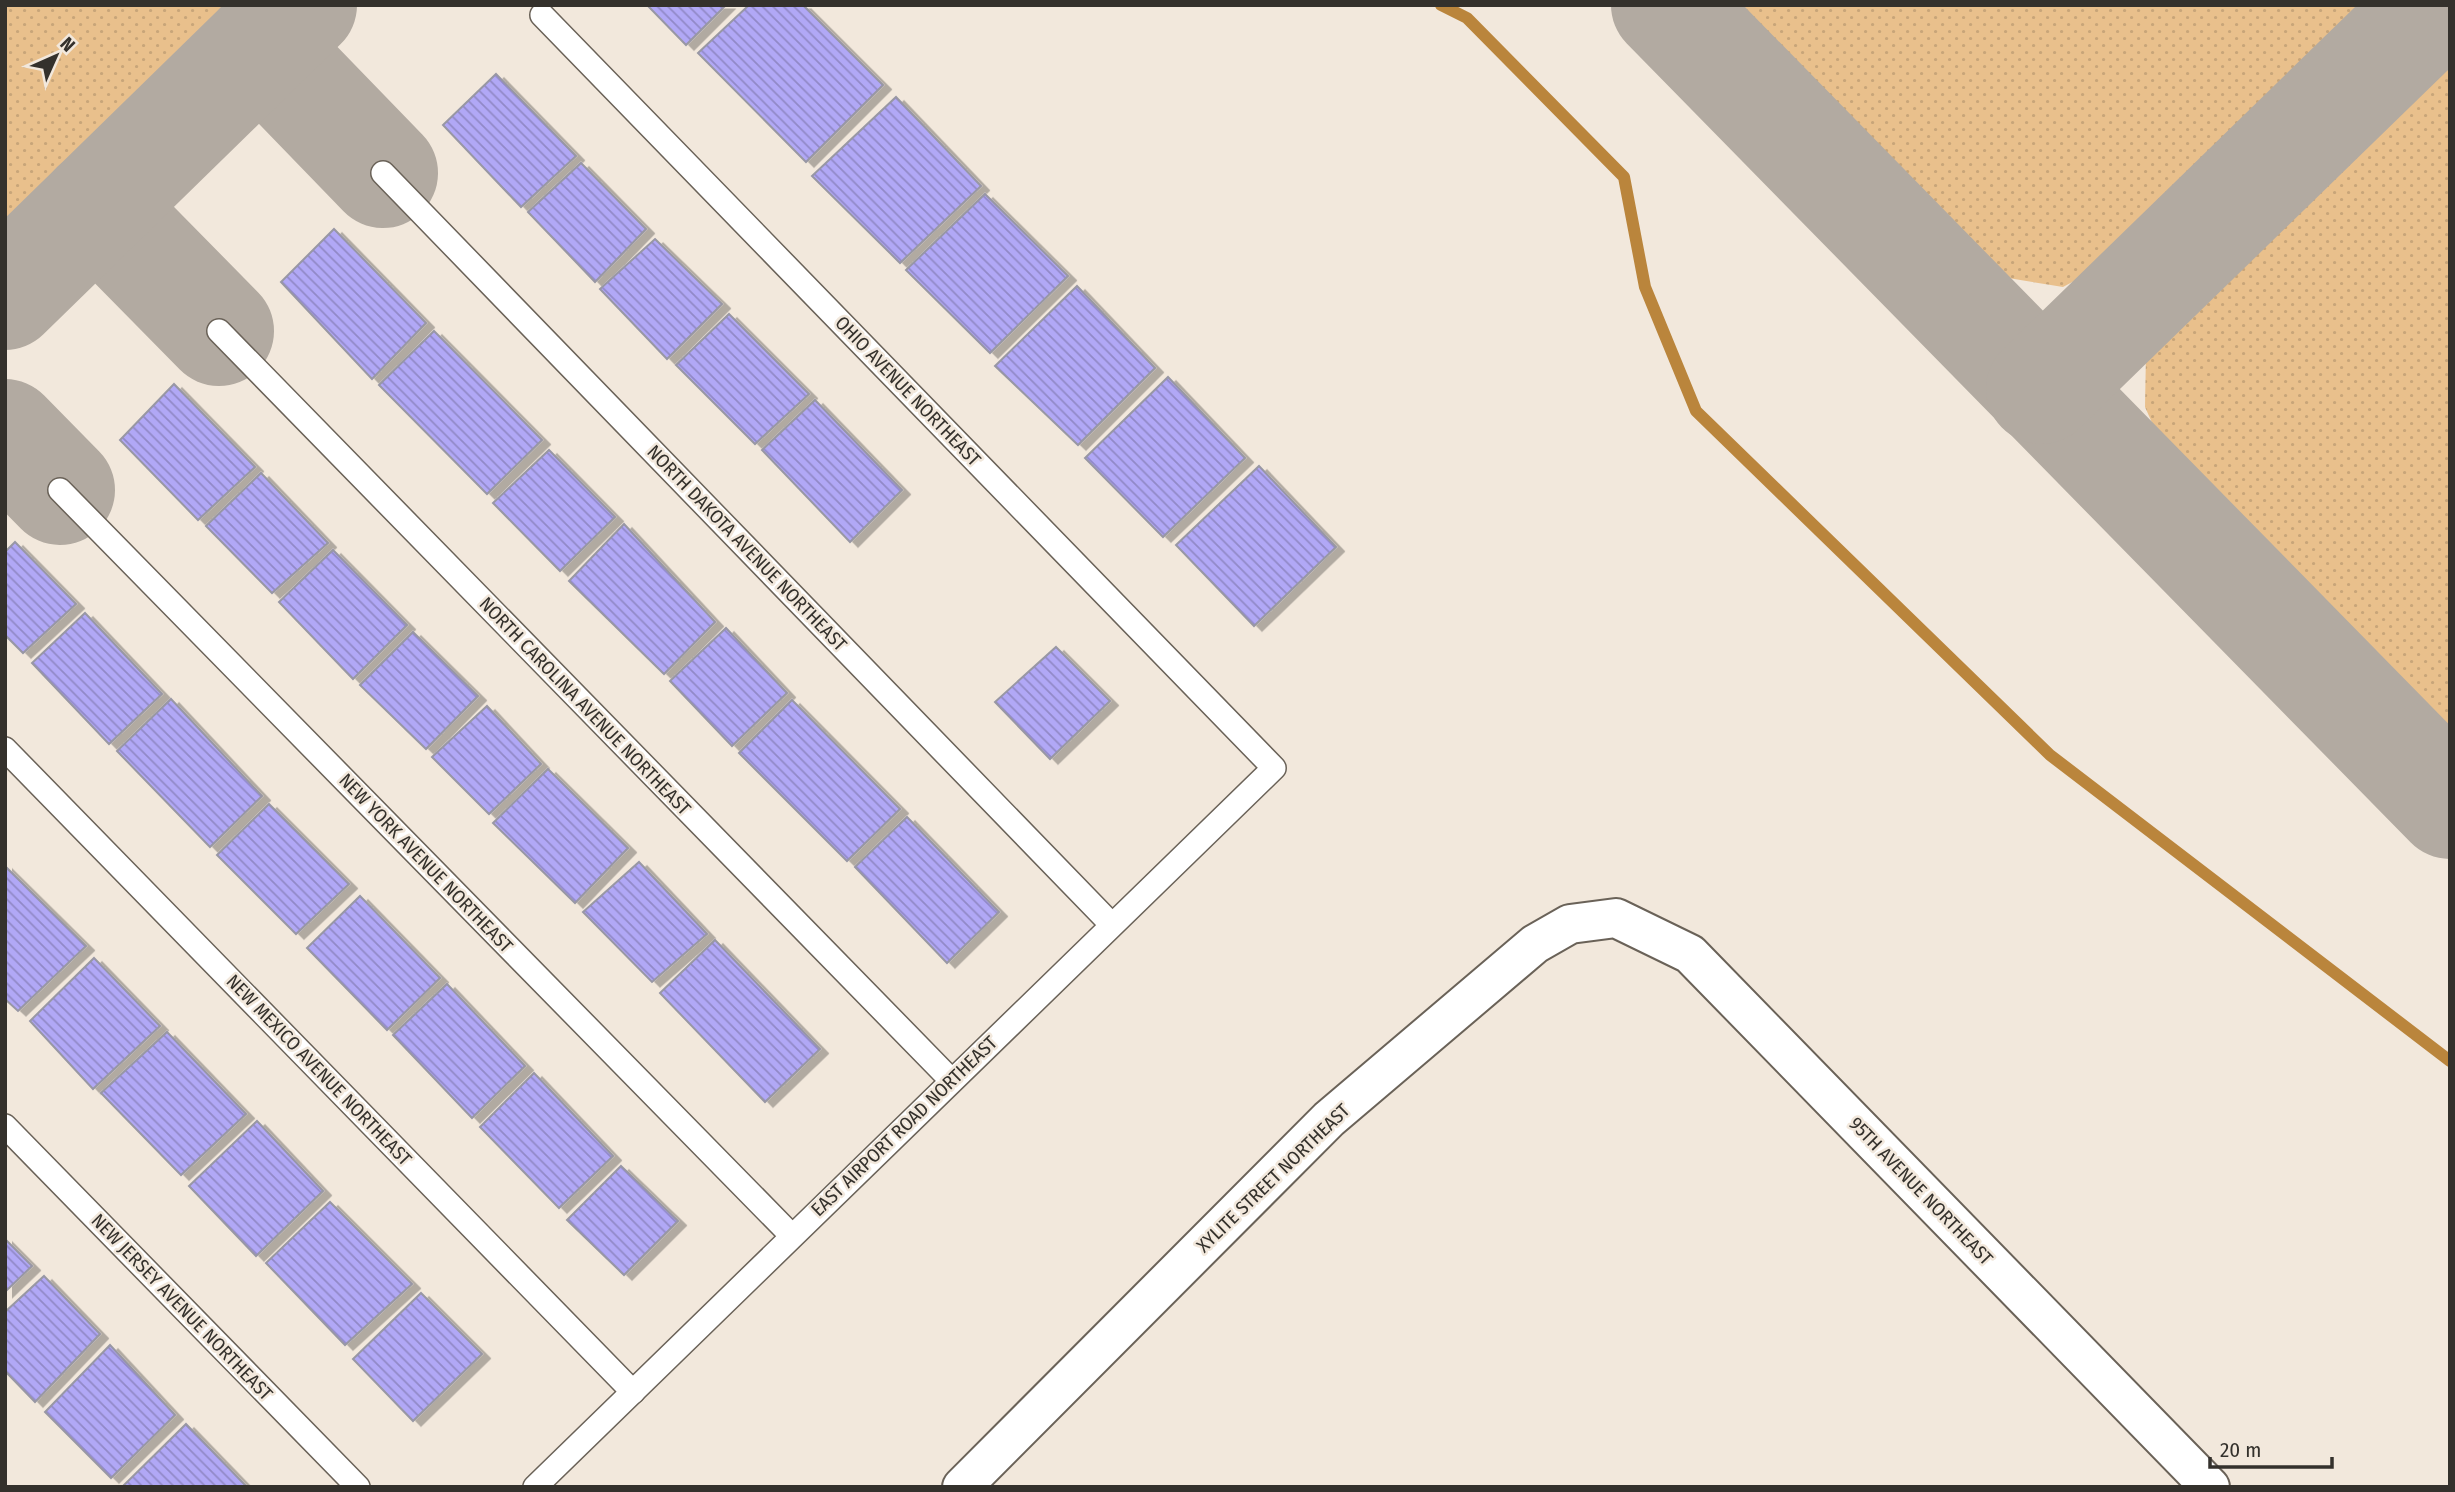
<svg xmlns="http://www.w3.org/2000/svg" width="2455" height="1492" font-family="'Fira Sans Condensed',sans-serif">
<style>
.grass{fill:url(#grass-dots)}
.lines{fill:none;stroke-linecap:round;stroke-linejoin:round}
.stream{stroke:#ba853c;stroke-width:12}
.taxiway{stroke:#b2aaa1;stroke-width:110}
.building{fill:url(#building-back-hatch);stroke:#9897a4;stroke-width:2;filter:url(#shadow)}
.service-casing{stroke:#6a6258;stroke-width:26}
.minor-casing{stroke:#6a6258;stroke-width:42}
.service{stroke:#fff;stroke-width:23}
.minor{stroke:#fff;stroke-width:38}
.labels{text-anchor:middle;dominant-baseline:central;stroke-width:5;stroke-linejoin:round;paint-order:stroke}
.street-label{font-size:19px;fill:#34312c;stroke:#f2e8dc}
</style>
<defs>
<pattern id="grass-dots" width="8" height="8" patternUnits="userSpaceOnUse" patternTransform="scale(1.75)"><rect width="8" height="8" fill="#e9c08c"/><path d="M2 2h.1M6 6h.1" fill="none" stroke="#c8a579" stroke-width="1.8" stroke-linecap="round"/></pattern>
<pattern id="building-back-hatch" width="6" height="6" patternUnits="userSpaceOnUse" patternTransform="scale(1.75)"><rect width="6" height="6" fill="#b1a8f6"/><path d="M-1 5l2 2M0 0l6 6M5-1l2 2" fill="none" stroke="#9189c7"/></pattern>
<filter id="shadow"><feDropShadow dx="8" dy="4.5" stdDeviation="0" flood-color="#0004"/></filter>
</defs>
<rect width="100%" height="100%" fill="#f2e8dc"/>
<!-- grass -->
<g class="grass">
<path d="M5 5H248L5 243Z"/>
<path d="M1718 5H2371L2108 263 2063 287 2002 277 1958 251Z"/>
<path d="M2450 40V750L2171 465 2145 407 2146 353 2174 309Z"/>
</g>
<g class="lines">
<!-- stream -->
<path class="stream" d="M1441 5 1467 18 1624 177 1645 287 1696 411 2050 755 2450 1061"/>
<!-- taxiway -->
<g class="taxiway">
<path d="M1666 5 2450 804"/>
<path d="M260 46 383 173"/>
<path d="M96 206 219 331"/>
<path d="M5 295 302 5"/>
<path d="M2041 389 2436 5"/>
<path d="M5 434 60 490"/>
</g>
</g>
<!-- building -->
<g class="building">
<path d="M647 5H726L686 45Z"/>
<path d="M749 5H803L883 85 806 162 698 53Z"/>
<path d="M496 74 576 156 521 207 443 125Z"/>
<path d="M896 97 981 186 900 263 812 176Z"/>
<path d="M581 163 646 229 595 282 528 212Z"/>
<path d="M985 194 1068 276 990 353 906 270Z"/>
<path d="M334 229 426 323 372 379 281 282Z"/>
<path d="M655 239 722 304 667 359 600 289Z"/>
<path d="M1077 286 1155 368 1078 445 995 366Z"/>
<path d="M729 314 809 394 755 444 676 365Z"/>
<path d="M434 331 542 440 487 494 379 385Z"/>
<path d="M1168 377 1245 458 1163 537 1085 458Z"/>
<path d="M174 384 255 467 198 520 120 440Z"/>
<path d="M815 400 902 490 850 542 762 450Z"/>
<path d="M549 450 615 517 560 571 493 503Z"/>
<path d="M1259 466 1336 547 1254 626 1176 545Z"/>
<path d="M261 473 328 543 272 593 206 526Z"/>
<path d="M624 524 715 622 664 674 569 581Z"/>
<path d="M15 542 76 604 23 653 5 635V552Z"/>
<path d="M333 550 407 625 353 679 279 602Z"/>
<path d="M85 613 162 694 109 744 32 663Z"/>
<path d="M726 628 787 693 732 746 670 681Z"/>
<path d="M413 632 478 696 426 749 360 685Z"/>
<path d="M1056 647 1110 701 1050 759 995 702Z"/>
<path d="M171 699 262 796 210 847 117 751Z"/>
<path d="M792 700 900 809 847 861 739 753Z"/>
<path d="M487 706 541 764 489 814 432 757Z"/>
<path d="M548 769 628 848 575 903 493 823Z"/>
<path d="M269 804 349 884 296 934 217 855Z"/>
<path d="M907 817 999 912 947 963 855 867Z"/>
<path d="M639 862 707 934 652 982 583 912Z"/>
<path d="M5 866 86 946 18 1011 5 999Z"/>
<path d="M360 896 440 978 387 1030 307 948Z"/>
<path d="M715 940 820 1049 765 1102 660 993Z"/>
<path d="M94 958 160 1026 93 1089 30 1021Z"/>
<path d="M447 984 525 1066 472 1118 393 1035Z"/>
<path d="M167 1032 246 1114 181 1175 101 1093Z"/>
<path d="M534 1073 613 1156 559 1208 480 1127Z"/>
<path d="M257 1121 323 1191 256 1256 189 1186Z"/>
<path d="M621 1166 678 1221 624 1275 567 1220Z"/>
<path d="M330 1202 412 1284 345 1345 266 1263Z"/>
<path d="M5 1239 32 1266 5 1292Z"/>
<path d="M44 1276 100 1334 35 1402 5 1371V1312Z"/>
<path d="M421 1293 482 1354 413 1421 353 1359Z"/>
<path d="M110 1345 175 1415 111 1478 45 1412Z"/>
<path d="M186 1424 247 1487H122Z"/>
</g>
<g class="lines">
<!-- service casing -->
<g class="service-casing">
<g id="service">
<path d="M383 173 1111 924"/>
<path d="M219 331 951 1080"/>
<path d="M60 490 792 1236"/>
<path d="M5 749 633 1392"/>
<path d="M5 1126 358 1487"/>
<path d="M535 1487 1274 768 542 15"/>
</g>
</g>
<!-- minor casing -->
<g class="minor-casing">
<path id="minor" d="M962 1487 1329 1119 1535 944 1570 924 1616 918 1690 954 2210 1487"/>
</g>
<!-- service -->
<use href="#service" class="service"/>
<!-- minor -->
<use href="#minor" class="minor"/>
</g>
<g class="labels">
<!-- street labels -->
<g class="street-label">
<text transform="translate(908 391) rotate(46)">OHIO AVENUE NORTHEAST</text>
<text transform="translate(747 548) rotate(46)">NORTH DAKOTA AVENUE NORTHEAST</text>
<text transform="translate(585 706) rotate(46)">NORTH CAROLINA AVENUE NORTHEAST</text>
<text transform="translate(426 863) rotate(46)">NEW YORK AVENUE NORTHEAST</text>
<text transform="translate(319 1070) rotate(46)">NEW MEXICO AVENUE NORTHEAST</text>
<text transform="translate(904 1126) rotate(-44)">EAST AIRPORT ROAD NORTHEAST</text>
<text transform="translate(1273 1178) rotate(-44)">XYLITE STREET NORTHEAST</text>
<text transform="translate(1921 1191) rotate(46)">95TH AVENUE NORTHEAST</text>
<text transform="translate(182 1307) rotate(46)">NEW JERSEY AVENUE NORTHEAST</text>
</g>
</g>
<!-- border -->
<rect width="2455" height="1492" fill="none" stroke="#34312c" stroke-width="14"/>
<!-- north arrow -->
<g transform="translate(56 56) rotate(45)" stroke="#f2e8dc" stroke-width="5" paint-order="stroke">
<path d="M0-5L12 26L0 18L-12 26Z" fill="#34312c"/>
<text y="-10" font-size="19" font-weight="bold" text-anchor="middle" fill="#34312c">N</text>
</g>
<!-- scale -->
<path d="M2210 1457v10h122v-10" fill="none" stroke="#34312c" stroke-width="3.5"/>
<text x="2220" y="1457" font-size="21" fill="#34312c" stroke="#f2e8dc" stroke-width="5" paint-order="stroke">20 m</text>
</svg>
